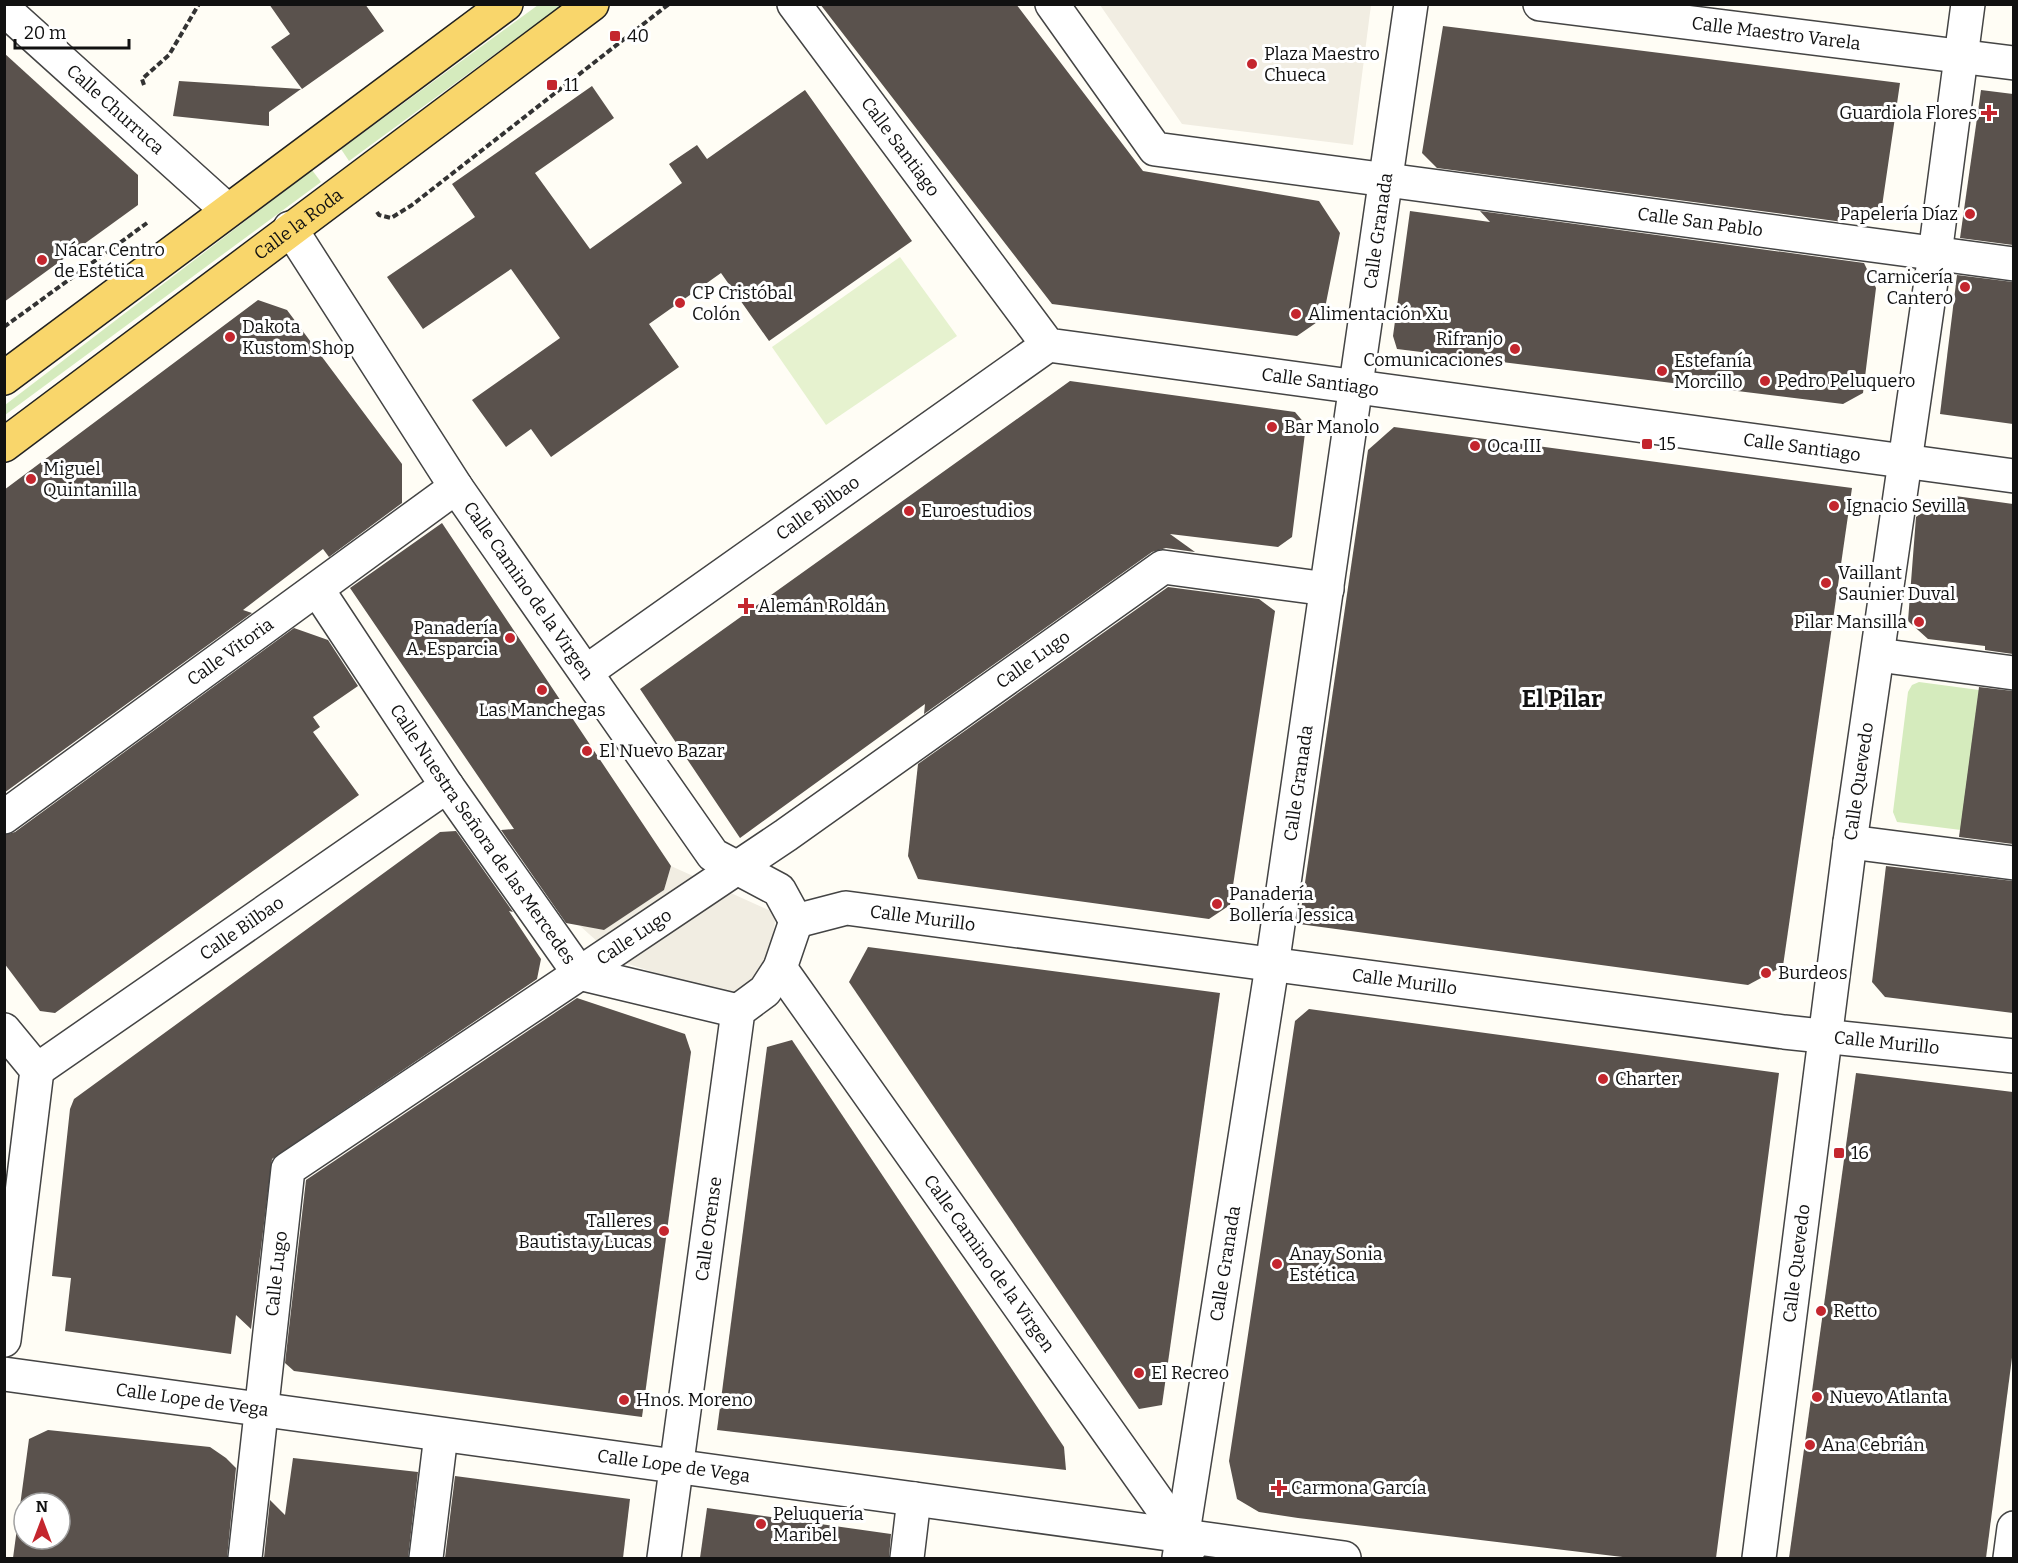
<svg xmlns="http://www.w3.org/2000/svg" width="2018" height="1563" font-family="Bitter,serif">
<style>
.green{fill:#d5ebbd}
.pitch{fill:#e6f2cf}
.plaza{fill:#f1ede2}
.building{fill:#5a524d;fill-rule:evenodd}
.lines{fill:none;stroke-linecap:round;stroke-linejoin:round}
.street-casing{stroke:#444;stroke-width:36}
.primary-casing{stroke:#222;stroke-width:36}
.path{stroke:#333;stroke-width:4;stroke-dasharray:6 3;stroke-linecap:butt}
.street{stroke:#fff;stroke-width:33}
.primary{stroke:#f9d66b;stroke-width:33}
.poi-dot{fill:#c4262e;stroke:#fff;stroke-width:2}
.labels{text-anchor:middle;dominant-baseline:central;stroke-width:6;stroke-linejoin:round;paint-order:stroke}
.street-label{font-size:18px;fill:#111;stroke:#fff}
.poi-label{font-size:18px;fill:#111;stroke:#fff;text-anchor:start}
.district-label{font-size:24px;font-weight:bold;fill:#111;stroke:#fff}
</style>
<rect width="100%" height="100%" fill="#fffdf5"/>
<!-- green -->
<g class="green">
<path d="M538 5H562L349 161 341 149Z"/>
<path d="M312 170 321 182 5 415V405Z"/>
<path d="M1919 682 1979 690 1961 830 1897 822 1893 812 1908 692 1912 685Z"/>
</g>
<!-- pitch -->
<path class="pitch" d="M900 257 957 336 826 425 772 347Z"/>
<!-- plaza -->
<g class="plaza">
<path d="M1100 5H1371L1353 145 1182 124Z"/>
<path d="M671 866 773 912 775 922 771 946 756 978 737 994H721L619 961 579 925 604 930 664 890Z"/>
</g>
<!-- building -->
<g class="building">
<path d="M269 4H365L384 31 302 89 271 47 290 34Z"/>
<path d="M820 4H1016L1143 171 1319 201 1340 233 1323 318 1297 336 1052 304Z"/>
<path d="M1443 26 1900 83 1880 220 1840 215 1843 222 1437 168 1422 153Z"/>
<path d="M4 53 138 175V205L4 302Z"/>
<path d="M179 81 301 89 269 112V126L173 116Z"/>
<path d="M592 86 614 118 535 173 590 249 682 183 669 164 697 145 707 159 805 90 912 241 769 341 721 273 649 324 679 367 551 457 531 429 506 447 472 400 560 338 511 269 423 329 387 277 475 217 452 184Z"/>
<path d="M1981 90 2013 94V245L1960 238Z"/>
<path d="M1410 211 1490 222 1480 211 1864 263 1876 288 1863 393 1843 404 1397 349 1393 336Z"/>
<path d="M1957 275 2013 282V424L1940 414Z"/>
<path d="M258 300 287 310 402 464V503L329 557 323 549 243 610 252 613 4 793V490Z"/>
<path d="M1070 381 1295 412 1306 425 1292 537 1278 547 1170 534 1195 552 1166 548 1152 552 924 714 925 704 740 838 640 689Z"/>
<path d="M1394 427 1852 488 1783 966 1748 985 1299 924 1368 450Z"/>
<path d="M1948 495 2013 504V654L1985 650V646L1928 639 1908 621 1916 517Z"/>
<path d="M442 523 671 866 664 890 604 930 566 923 501 830 514 829 350 588Z"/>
<path d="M1168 587 1259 599 1275 611 1230 905 1209 919 918 879 908 856 918 764Z"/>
<path d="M294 628 328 640 358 686 313 717 320 727 313 732 359 795 55 1013 40 1011 4 963V835L15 832Z"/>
<path d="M1979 687 2013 691V844L1959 837Z"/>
<path d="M456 831 513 912 509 911 541 959 537 979 272 1159 251 1329 236 1315 231 1354 65 1331 71 1278 52 1276 70 1109 74 1099 440 832Z"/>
<path d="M1886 866 2013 881V1013L1885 997 1872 982Z"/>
<path d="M868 947 1220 993 1162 1405 1139 1409 849 982Z"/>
<path d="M577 998 685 1034 691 1052 642 1417 294 1371 285 1363 306 1180Z"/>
<path d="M1309 1009 1779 1073 1716 1558H1631L1298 1518 1259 1512 1237 1499 1229 1461 1240 1388 1295 1021Z"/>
<path d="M792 1040 1064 1447 1066 1470 717 1430 767 1047Z"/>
<path d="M1856 1073 2013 1092V1350L1986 1558H1789Z"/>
<path d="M48 1430 210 1447 226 1458 236 1468 227 1558H13L29 1439ZM24 1503H60V1539H24Z"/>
<path d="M293 1458 418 1472 408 1558H264L270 1500 285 1515Z"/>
<path d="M455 1476 630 1499 623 1558H445Z"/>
<path d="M707 1508 891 1534 889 1558H700Z"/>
</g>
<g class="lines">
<!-- street casing -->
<g class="street-casing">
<g id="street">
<path id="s1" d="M794 4 1048 345 2014 476"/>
<path id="s2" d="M1052 4 1155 149 2014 264"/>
<path id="s3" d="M1540 4 2014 63"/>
<path id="s4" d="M4 9 227 210"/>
<path id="s5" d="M290 228 456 487 713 855 779 890 796 921"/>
<path id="s6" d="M317 589 447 786 579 973 738 1011"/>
<path d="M1878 655 2014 673"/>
<path id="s7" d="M586 672 1048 345"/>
<path id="s8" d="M4 817 456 487"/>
<path d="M1850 842 2014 863"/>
<path id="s9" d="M796 921 846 908 1784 1032 2014 1056"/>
<path id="s10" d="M780 968 1190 1547"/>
<path d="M4 1030 37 1070 4 1340"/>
<path id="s11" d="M37 1070 447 786"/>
<path id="s12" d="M4 1374 1344 1558"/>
<path id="s13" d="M245 1558 288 1169 786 835 1163 567 1327 589"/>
<path d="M426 1558 441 1435"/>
<path id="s14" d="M664 1558 738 1011 765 991 780 968 796 921"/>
<path d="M907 1558 914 1499"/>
<path id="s15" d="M1179 1558 1272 966 1411 4"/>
<path id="s16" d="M1759 1558 1850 842 1935 254 1968 4"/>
<path d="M2010 1558 2014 1528"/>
</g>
</g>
<!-- primary casing -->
<g class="primary-casing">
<g id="primary">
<path d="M4 378 506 4"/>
<path id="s17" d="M4 445 592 4"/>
</g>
</g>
<!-- path -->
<g class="path">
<path d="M144 85 142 79 169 55 199 4"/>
<path d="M377 212 379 215 391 218 412 205 669 4"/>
<path d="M4 327 147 223"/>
</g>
<!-- street -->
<use href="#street" class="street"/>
<!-- primary -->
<use href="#primary" class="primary"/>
</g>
<!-- markers -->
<g class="poi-dot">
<rect x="609" y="30" width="12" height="12" rx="3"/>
<circle cx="1252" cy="64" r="6"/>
<rect x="546" y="79" width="12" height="12" rx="3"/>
<path d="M1986 104h6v6h6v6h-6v6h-6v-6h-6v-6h6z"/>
<circle cx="1970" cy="214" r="6"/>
<circle cx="42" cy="260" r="6"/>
<circle cx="1965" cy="287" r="6"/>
<circle cx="680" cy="303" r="6"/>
<circle cx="1296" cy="314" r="6"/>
<circle cx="230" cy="337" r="6"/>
<circle cx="1515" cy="349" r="6"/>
<circle cx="1662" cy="371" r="6"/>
<circle cx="1765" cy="381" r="6"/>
<circle cx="1272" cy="427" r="6"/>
<rect x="1641" y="438" width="12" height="12" rx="3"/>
<circle cx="1475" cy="446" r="6"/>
<circle cx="31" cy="479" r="6"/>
<circle cx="1834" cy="506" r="6"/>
<circle cx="909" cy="511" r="6"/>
<circle cx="1826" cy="583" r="6"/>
<path d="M743 597h6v6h6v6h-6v6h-6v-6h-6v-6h6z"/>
<circle cx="1919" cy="622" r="6"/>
<circle cx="510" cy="638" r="6"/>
<circle cx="542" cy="690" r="6"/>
<circle cx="587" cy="751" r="6"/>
<circle cx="1217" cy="904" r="6"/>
<circle cx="1766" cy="973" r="6"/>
<circle cx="1603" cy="1079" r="6"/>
<rect x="1833" y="1147" width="12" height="12" rx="3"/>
<circle cx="664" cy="1231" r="6"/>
<circle cx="1277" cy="1264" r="6"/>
<circle cx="1821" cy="1311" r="6"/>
<circle cx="1139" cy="1373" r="6"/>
<circle cx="1817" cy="1397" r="6"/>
<circle cx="624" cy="1400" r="6"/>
<circle cx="1810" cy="1445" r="6"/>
<path d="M1276 1479h6v6h6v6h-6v6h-6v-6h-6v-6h6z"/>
<circle cx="761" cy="1524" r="6"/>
</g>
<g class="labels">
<!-- street labels -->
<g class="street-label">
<text stroke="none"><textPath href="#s3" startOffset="238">Calle Maestro Varela</textPath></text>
<text stroke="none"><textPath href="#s4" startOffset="150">Calle Churruca</textPath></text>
<text stroke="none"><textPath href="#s1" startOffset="178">Calle Santiago</textPath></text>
<text stroke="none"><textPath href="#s17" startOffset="368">Calle la Roda</textPath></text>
<text stroke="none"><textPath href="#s2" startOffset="728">Calle San Pablo</textPath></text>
<text stroke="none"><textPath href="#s15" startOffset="1342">Calle Granada</textPath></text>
<text stroke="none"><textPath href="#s1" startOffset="700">Calle Santiago</textPath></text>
<text stroke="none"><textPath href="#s1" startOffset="1186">Calle Santiago</textPath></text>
<text stroke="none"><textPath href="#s7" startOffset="284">Calle Bilbao</textPath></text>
<text stroke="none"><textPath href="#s5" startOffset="434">Calle Camino de la Virgen</textPath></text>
<text stroke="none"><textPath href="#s8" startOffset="280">Calle Vitoria</textPath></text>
<text stroke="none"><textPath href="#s13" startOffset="1294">Calle Lugo</textPath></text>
<text stroke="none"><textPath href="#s16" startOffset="783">Calle Quevedo</textPath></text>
<text stroke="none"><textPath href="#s15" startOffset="784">Calle Granada</textPath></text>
<text stroke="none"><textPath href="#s6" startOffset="296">Calle Nuestra Señora de las Mercedes</textPath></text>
<text stroke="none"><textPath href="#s9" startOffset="129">Calle Murillo</textPath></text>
<text stroke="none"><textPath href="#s11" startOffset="249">Calle Bilbao</textPath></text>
<text stroke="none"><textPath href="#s13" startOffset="808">Calle Lugo</textPath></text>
<text stroke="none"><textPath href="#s9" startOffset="615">Calle Murillo</textPath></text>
<text stroke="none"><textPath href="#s9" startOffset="1101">Calle Murillo</textPath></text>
<text stroke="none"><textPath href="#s14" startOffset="332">Calle Orense</textPath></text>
<text stroke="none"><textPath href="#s15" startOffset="298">Calle Granada</textPath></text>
<text stroke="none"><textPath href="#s16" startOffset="297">Calle Quevedo</textPath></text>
<text stroke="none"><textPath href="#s10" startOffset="362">Calle Camino de la Virgen</textPath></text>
<text stroke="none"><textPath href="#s13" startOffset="286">Calle Lugo</textPath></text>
<text stroke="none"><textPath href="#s12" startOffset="190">Calle Lope de Vega</textPath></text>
<text stroke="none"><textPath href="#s12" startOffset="676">Calle Lope de Vega</textPath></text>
</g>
<!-- poi labels -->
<g class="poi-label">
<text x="627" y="36">40</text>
<text x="1264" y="54">Plaza Maestro<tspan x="1264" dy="21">Chueca</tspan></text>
<text x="564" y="85">11</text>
<text x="1977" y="113" text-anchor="end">Guardiola Flores</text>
<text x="1958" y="214" text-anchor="end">Papelería Díaz</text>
<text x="54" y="250">Nácar Centro<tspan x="54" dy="21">de Estética</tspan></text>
<text x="1953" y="277" text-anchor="end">Carnicería<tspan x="1953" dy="21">Cantero</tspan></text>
<text x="692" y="293">CP Cristóbal<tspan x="692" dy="21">Colón</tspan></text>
<text x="1308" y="314">Alimentación Xu</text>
<text x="242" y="327">Dakota<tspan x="242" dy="21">Kustom Shop</tspan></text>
<text x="1503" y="339" text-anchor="end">Rifranjo<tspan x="1503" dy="21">Comunicaciones</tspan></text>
<text x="1674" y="361">Estefanía<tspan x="1674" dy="21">Morcillo</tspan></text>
<text x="1777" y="381">Pedro Peluquero</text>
<text x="1284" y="427">Bar Manolo</text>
<text x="1659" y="444">15</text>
<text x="1487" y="446">Oca III</text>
<text x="43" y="469">Miguel<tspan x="43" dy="21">Quintanilla</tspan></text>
<text x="1846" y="506">Ignacio Sevilla</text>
<text x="921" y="511">Euroestudios</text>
<text x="1838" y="573">Vaillant<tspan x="1838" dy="21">Saunier Duval</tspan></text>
<text x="758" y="606">Alemán Roldán</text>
<text x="1907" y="622" text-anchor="end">Pilar Mansilla</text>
<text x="498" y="628" text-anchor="end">Panadería<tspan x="498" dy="21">A. Esparcia</tspan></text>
<text x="542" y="710" text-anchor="middle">Las Manchegas</text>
<text x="599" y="751">El Nuevo Bazar</text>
<text x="1229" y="894">Panadería<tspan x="1229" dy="21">Bollería Jessica</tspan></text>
<text x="1778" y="973">Burdeos</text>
<text x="1615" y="1079">Charter</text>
<text x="1851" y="1153">16</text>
<text x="652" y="1221" text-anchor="end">Talleres<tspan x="652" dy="21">Bautista y Lucas</tspan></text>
<text x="1289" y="1254">Anay Sonia<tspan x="1289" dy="21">Estética</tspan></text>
<text x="1833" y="1311">Retto</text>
<text x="1151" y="1373">El Recreo</text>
<text x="1829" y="1397">Nuevo Atlanta</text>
<text x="636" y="1400">Hnos. Moreno</text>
<text x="1822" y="1445">Ana Cebrián</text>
<text x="1291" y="1488">Carmona García</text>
<text x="773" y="1514">Peluquería<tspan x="773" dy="21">Maribel</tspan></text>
</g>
<!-- district labels -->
<g class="district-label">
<text x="1562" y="699">El Pilar</text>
</g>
</g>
<!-- border -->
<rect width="2018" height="1563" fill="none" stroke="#111111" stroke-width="12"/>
<!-- north arrow -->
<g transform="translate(42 1521)"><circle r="28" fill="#ffffff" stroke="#a0a0a0" stroke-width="1.5"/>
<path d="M0-4.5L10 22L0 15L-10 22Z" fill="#c4262e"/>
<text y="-9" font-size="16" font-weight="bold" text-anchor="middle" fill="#111111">N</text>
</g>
<!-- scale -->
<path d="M15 39v9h114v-9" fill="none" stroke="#111111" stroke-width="3"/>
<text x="24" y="39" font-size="18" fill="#111111" stroke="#ffffff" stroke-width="4.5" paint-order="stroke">20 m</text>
</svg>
